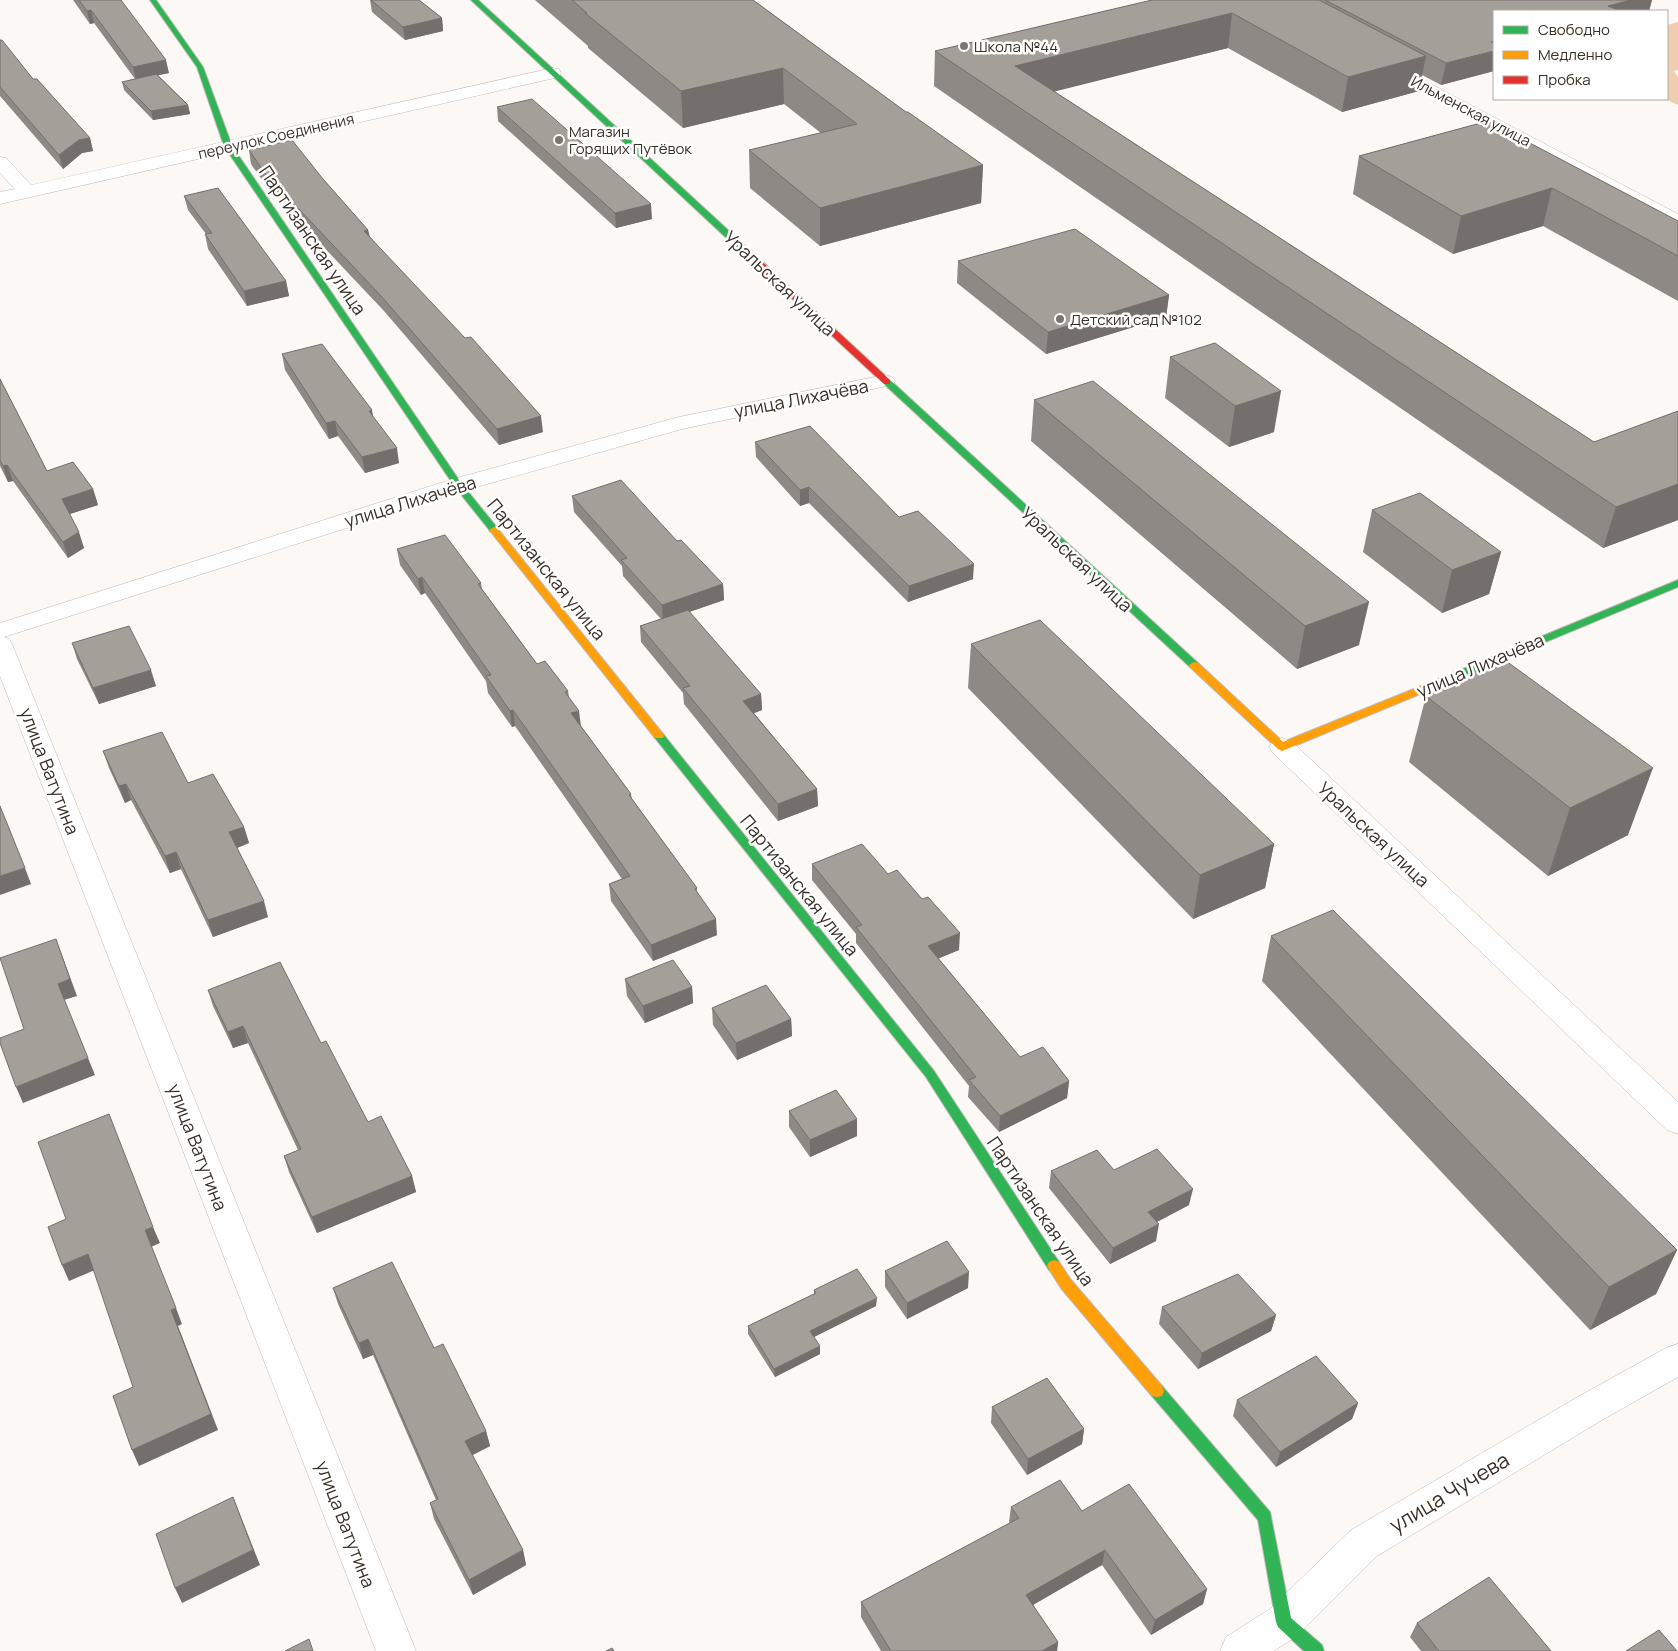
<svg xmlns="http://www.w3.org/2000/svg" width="1678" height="1651" font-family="Manrope,sans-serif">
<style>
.forest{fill:#efceaf}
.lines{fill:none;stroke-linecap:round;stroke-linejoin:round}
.street-casing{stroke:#c0bab5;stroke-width:1}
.fast-casing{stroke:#c0bab5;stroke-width:2}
.slow-casing{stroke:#c0bab5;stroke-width:2}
.jam-casing{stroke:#c0bab5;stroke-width:2}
.street{fill:#fefefe;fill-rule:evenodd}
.fast{fill:#30b455;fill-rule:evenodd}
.slow{fill:#ff9f0a;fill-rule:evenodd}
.jam{fill:#e5322d;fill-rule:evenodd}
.wall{fill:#8e8984}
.shaded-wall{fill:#746f6c}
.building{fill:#a59f9a;stroke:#746f6c}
.poi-dot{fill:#7d766f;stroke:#fff;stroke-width:2}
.labels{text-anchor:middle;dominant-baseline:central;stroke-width:5;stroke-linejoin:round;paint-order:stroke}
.far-poi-label{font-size:15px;fill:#393027;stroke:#fff;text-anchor:start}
.far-street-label{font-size:15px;fill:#393027;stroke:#fff}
.street-label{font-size:18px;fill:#393027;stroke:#fff}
.near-street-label{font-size:21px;fill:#393027;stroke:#fff}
</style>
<rect width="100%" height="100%" fill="#fbf8f5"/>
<!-- forest -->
<path class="forest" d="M1678 22V70L1674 71 1678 77V105L1665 99H1667V25Z"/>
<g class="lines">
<!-- street casing -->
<g class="street-casing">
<g id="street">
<path d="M1387 61 1678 214V228L1671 226 1381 69 1379 66 1381 63Z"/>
<path d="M553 68 559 69 561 73 559 77 0 204V192L15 189 0 173V157L6 158 31 185Z"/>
<path d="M885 375 892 377 896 381 892 385 682 429 466 490 4 637 9 639 12 644 416 1651H376L0 676V623L450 480 679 417Z"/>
<path d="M1282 738 1291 741 1678 1102V1134L1667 1130 1273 753 1269 747 1273 741Z"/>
<path d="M1678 1344V1377L1602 1420 1377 1556 1298 1635 1274 1651H1220L1226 1637 1270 1609 1351 1530 1576 1398 1666 1348Z"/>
</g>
</g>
<!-- fast casing -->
<g class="fast-casing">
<g id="fast">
<path d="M150 0H156L203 67 232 146 461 483 499 530 497 532H491L455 487 224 146 197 67Z"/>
<path d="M471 0H478L754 254V258H748Z"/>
<path d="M887 379 890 380 1198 663 1199 665 1198 667H1190L884 384V380Z"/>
<path d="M1678 580V587L1449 682 1445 683 1440 680 1441 678Z"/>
<path d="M659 733 663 734 934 1071 1059 1262 1061 1266 1059 1270 1054 1272 1049 1270 926 1077 655 738 654 736 655 734Z"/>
<path d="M1157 1385 1162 1386 1270 1512 1291 1618 1322 1645 1324 1651H1304L1278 1627 1276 1622 1258 1520 1152 1396 1150 1391 1152 1386Z"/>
</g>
</g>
<!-- slow casing -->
<g class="slow-casing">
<g id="slow">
<path d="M494 527 497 528 663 734 664 736 663 738H655L491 532 489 530Z"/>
<path d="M1194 662 1198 663 1283 742 1441 678 1445 677 1450 680 1449 682 1282 751 1278 749 1190 667 1189 665Z"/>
<path d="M1054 1260 1059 1262 1071 1280 1162 1386 1164 1391 1162 1396 1157 1397 1152 1396 1061 1288 1047 1266 1049 1262Z"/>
</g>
</g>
<!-- jam casing -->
<g class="jam-casing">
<path id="jam" d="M748 254H754L890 380V384H884L748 258Z"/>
</g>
<!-- street -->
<use href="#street" class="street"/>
<!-- fast -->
<use href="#fast" class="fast"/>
<!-- slow -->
<use href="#slow" class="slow"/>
<!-- jam -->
<use href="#jam" class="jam"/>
</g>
<!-- wall -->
<g class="wall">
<path d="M73 0H121L169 73 158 75 188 105 190 114 153 120 124 90 122 82 135 79 94 23 90 24Z"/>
<path d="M370 0H419L442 18 443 31 405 40 372 12Z"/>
<path d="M535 0H753L906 112 983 165 981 203 820 246 750 188 749 150 821 133 784 104 683 128 588 48V46Z"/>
<path d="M1152 0H1652L1649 11H1494V71L1441 85 1422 75 1419 91 1342 112 1228 48 1054 91 1594 442 1678 411V520L1603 548 934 86 935 51Z"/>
<path d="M0 40 33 79 90 138 93 151 82 153 63 169 0 96Z"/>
<path d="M497 107 652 219 616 228 498 121Z"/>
<path d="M1488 121 1678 221V301L1543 226 1453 254 1353 194 1359 156Z"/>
<path d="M249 150 323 179 368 230 370 237 543 432 499 445 384 311 267 187 251 164Z"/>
<path d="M184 196 286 281 289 296 247 306 208 249 205 234H206L188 210Z"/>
<path d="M958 261 1169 295 1166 317 1046 354 957 283Z"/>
<path d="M282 354 373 418 399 463 365 473 338 436 329 439 285 370Z"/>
<path d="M1170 357 1274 432 1229 447 1165 398Z"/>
<path d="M0 379 47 471 93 489 98 505 69 514 84 548 68 558 13 481 8 482 0 466Z"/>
<path d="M1034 400 1359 645 1297 669 1031 441Z"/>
<path d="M755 442 899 517 973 579 908 602 809 503 800 506 756 457Z"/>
<path d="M572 496 677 541 723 584 724 600 689 612 761 694 762 710 754 713 817 789 818 806 778 821 684 704 683 693 641 642 640 626 661 619 623 576 622 566 574 512Z"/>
<path d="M1372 510 1501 552 1489 594 1442 613 1363 552Z"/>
<path d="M397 549 481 583 482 589 537 664 568 691 569 697 581 726 631 794 632 799 697 888V893L717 935 653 961 611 901 609 884 622 879 515 726 512 727 488 693 486 681 425 593 421 595 400 565Z"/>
<path d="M72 643 156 686 99 704 77 659Z"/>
<path d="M971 644 1274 844 1265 888 1193 919 968 688Z"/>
<path d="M1426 696 1628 835 1548 876 1409 762Z"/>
<path d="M103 751 188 783 244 827 249 843 237 848 268 917 213 937 181 869 170 873 131 800 125 803 109 768Z"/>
<path d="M812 864 888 874 959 950 938 958 1020 1057 1069 1081 1067 1098 999 1132 968 1097 969 1086 856 943V934L812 880Z"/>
<path d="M1271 936 1677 1250 1656 1294 1590 1330 1262 981Z"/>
<path d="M625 979 692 987 693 1003 645 1023 627 996Z"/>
<path d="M208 990 321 1043 368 1122 412 1176 416 1192 317 1233 289 1172 284 1156 298 1150 248 1043 233 1048 213 1006Z"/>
<path d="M712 1008 791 1019 792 1036 737 1060 713 1025Z"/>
<path d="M789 1111 857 1136 810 1157 789 1127Z"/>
<path d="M1114 1170 1189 1205 1157 1222 1156 1241 1110 1264 1049 1188 1051 1171Z"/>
<path d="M885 1271 968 1288 907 1319 885 1287Z"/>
<path d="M333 1288 434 1348 486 1431 490 1446 472 1455 523 1550 526 1565 473 1595 434 1519 430 1503 436 1500 373 1355 363 1359 338 1304Z"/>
<path d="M814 1290 876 1306 814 1337 820 1354 775 1377 748 1334V1326L814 1294Z"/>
<path d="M1162 1307 1276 1315 1271 1331 1198 1369 1159 1324Z"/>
<path d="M1237 1400 1358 1403 1352 1419 1276 1467 1233 1416Z"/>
<path d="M992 1407 1084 1429 1082 1444 1027 1475 991 1423Z"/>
<path d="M1011 1507 1082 1511 1207 1589 1203 1604 1151 1635 1102 1565 1033 1605 1058 1642 1057 1651H881L861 1617V1602L1010 1523 1009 1522Z"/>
<path d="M1417 1623 1551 1651H1421L1410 1637Z"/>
</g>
<!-- shaded-wall -->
<g class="shaded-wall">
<path d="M1631 0H1652L1649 11H1607L1608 6Z"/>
<path d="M91 10 94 23 90 24 87 11Z"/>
<path d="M1232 13 1228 48 1013 102 1015 66Z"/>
<path d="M442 18 443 31 405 40 403 27Z"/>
<path d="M1494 41V71L1441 85 1446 63 1491 42Z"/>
<path d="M1426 56 1419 91 1342 112 1348 77Z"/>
<path d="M166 60 169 73 136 80 133 67Z"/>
<path d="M783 68 784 104 683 128 681 91Z"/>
<path d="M188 105 190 114 153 120 151 111Z"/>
<path d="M90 138 93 151 82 153 63 169 59 155 79 140Z"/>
<path d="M983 165 981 203 820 246V208Z"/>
<path d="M1552 188 1543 226 1453 254 1461 216Z"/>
<path d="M651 204 652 219 616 228 615 213Z"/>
<path d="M368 230 371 244 364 231Z"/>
<path d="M286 281 289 296 247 306 244 291Z"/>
<path d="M1169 295 1166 317 1046 354 1048 332Z"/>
<path d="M1281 391 1274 432 1229 447 1235 406Z"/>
<path d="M372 410 375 426 369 411Z"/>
<path d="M541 416 543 432 499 445 497 429Z"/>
<path d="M335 421 338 436 329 439 326 423Z"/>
<path d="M397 448 399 463 365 473 362 457Z"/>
<path d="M7 465 13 481 8 482 3 466Z"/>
<path d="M1678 484V520L1603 548 1616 507Z"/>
<path d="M809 487V503L800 506V490Z"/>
<path d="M93 489 98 505 67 515 62 499Z"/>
<path d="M79 532 84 548 68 558 63 542Z"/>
<path d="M1501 552 1489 594 1442 613 1452 570Z"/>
<path d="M974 564 973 579 908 602 909 586Z"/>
<path d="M422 577 425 593 421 595 418 579Z"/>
<path d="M723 584 724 600 663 621 662 605Z"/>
<path d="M1369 602 1359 645 1297 669 1305 626Z"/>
<path d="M151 670 156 686 99 704 93 688Z"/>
<path d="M761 694 762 710 744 717 743 701Z"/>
<path d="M513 710 515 726 512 727 510 711Z"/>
<path d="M579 711 581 727 571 713Z"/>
<path d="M1653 768 1628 835 1548 876 1570 808Z"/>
<path d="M126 784 131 800 125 803 119 786Z"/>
<path d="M817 789 818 806 778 821V804Z"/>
<path d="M244 827 249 843 234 849 229 832Z"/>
<path d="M1274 844 1265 888 1193 919 1200 875Z"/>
<path d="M176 852 181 869 170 873 165 856Z"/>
<path d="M25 868 31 884 0 895V876Z"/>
<path d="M264 901 268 917 213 937 208 920Z"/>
<path d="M716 919 717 935 653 961 651 945Z"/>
<path d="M960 933 959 950 928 963V946Z"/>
<path d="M56 939 77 996 64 1000 58 984Z"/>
<path d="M692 987 693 1003 645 1023 643 1006Z"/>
<path d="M791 1019 792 1036 737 1060 736 1043Z"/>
<path d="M243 1026 248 1043 233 1048 228 1032Z"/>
<path d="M88 1058 95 1075 23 1103 16 1087Z"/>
<path d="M1069 1081 1067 1098 999 1132 1000 1116Z"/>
<path d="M857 1119V1136L810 1157V1140Z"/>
<path d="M412 1176 416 1192 317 1233 312 1217Z"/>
<path d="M1193 1189 1189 1205 1145 1228 1148 1212Z"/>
<path d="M1159 1224 1156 1241 1110 1264 1113 1248Z"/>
<path d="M153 1227 160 1243 151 1247 145 1230Z"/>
<path d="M1677 1250 1656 1294 1590 1330 1609 1287Z"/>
<path d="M88 1254 95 1270 69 1281 62 1265Z"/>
<path d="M969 1272 968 1288 907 1319V1303Z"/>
<path d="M877 1298 876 1306 810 1339V1331Z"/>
<path d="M176 1308 182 1324 178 1326 218 1430 139 1466 132 1450 171 1310Z"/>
<path d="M1276 1315 1271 1331 1198 1369 1202 1353Z"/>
<path d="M368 1339 373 1355 363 1359 359 1343Z"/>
<path d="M820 1346V1354L775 1377 774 1369Z"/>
<path d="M1358 1403 1352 1419 1276 1467 1280 1452Z"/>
<path d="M1084 1429 1082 1444 1027 1475 1028 1459Z"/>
<path d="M486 1431 490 1446 469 1457 465 1441Z"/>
<path d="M233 1497 260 1565 182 1603 175 1588Z"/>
<path d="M523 1550 526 1565 473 1595 469 1580Z"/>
<path d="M1105 1550 1102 1565 1024 1610 1026 1595Z"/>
<path d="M1207 1589 1203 1604 1151 1635 1155 1620Z"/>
<path d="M1058 1642 1057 1651H1042Z"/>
</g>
<!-- building -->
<g class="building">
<path d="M79 0H121L166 60 133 67 91 10 87 11Z"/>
<path d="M371 0H419L442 18 403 27Z"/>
<path d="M572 0H753L906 112H908L983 165 820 208 749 150 857 124 783 68 681 91 585 13H587Z"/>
<path d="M1152 0H1319L1426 56 1348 77 1232 13 1015 66 1594 442 1678 411V484L1616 507 935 51Z"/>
<path d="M1325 0H1631L1608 6 1620 11H1494V41L1491 42 1494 44V51L1446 63Z"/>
<path d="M0 40H2L33 79H37L90 138 79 140 59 155 0 87Z"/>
<path d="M156 74 188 105 151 111 122 82Z"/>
<path d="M532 99 651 204 615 213 497 107Z"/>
<path d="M1488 121 1678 221V256L1552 188 1461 216 1359 156Z"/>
<path d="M292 140 323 179 368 230 364 231 465 338 471 337 541 416 497 429 381 296 264 172 249 150Z"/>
<path d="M218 188 286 281 244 291 205 234 212 233 184 196Z"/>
<path d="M1075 229 1169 295 1048 332 958 261Z"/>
<path d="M1215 343 1281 391 1235 406 1170 357Z"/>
<path d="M322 344 372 410 369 411 397 448 362 457 335 421 326 423 282 354Z"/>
<path d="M0 379 47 471 73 462 93 489 62 499 79 532 63 542 7 465 3 466 0 460Z"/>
<path d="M1093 381 1369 602 1305 626 1034 400Z"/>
<path d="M810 426 899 517 918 511 974 564 909 586 809 487 800 490 755 442Z"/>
<path d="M621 480 677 541 681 540 723 584 662 605 621 560 627 558 572 496Z"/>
<path d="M1420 493 1501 552 1452 570 1372 510Z"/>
<path d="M445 535 481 583 478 584 537 664 545 661 568 691 565 692 579 711 571 713 631 794 629 795 697 888 695 889 716 919 651 945 609 884 630 876 513 710 510 711 486 676 491 675 422 577 418 579 397 549Z"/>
<path d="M688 610 761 694 743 701 817 789 778 804 683 688 690 686 640 626Z"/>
<path d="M1040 620 1274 844 1200 875 971 644Z"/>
<path d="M129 626 151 670 93 688 72 643Z"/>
<path d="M1502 658 1653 768 1570 808 1426 696Z"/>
<path d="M162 732 188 783 213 774 244 827 229 832 264 901 208 920 176 852 165 856 126 784 119 786 103 751Z"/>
<path d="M0 806 25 868 0 876Z"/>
<path d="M862 844 888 874 897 870 922 899 928 897 960 933 928 946 1020 1057 1043 1047 1069 1081 1000 1116 969 1080 976 1077 856 927 862 925 812 864Z"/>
<path d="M1333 910 1677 1250 1609 1287 1271 936Z"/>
<path d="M56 939 70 979 58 984 88 1058 16 1087 0 1043V1038L24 1029 0 958Z"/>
<path d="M673 960 692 987 643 1006 625 979Z"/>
<path d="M280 962 321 1043 326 1041 368 1122 381 1116 412 1176 312 1217 284 1156 301 1149 243 1026 228 1032 208 990Z"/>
<path d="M766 985 791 1019 736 1043 712 1008Z"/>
<path d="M836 1090 857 1119 810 1140 789 1111Z"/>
<path d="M109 1114 153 1227 145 1230 176 1308 171 1310 211 1414 132 1450 113 1396 133 1387 88 1254 62 1265 48 1227 66 1219 38 1142Z"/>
<path d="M1157 1149 1193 1189 1148 1212 1159 1224 1113 1248 1051 1171 1097 1150 1114 1170Z"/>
<path d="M947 1241 969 1272 907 1303 885 1271Z"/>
<path d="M392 1262 434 1348 443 1344 486 1431 465 1441 523 1550 469 1580 430 1503 438 1499 368 1339 359 1343 333 1288Z"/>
<path d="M857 1269 877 1298 810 1331 820 1346 774 1369 748 1326 816 1293 814 1290Z"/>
<path d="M1238 1274 1276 1315 1202 1353 1162 1307Z"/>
<path d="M1316 1356 1358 1403 1280 1452 1237 1400Z"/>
<path d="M1047 1378 1084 1429 1028 1459 992 1407Z"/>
<path d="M1060 1480 1082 1511 1129 1484 1207 1589 1155 1620 1105 1550 1026 1595 1058 1642 1042 1651H891L861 1602 1019 1518 1011 1507Z"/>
<path d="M233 1497 253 1550 175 1588 156 1534Z"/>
<path d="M1489 1577 1551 1651H1439L1417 1623Z"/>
<path d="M1659 1630 1677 1651H1626Z"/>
<path d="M309 1639 313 1651H285Z"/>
<path d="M612 1648 614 1651H606Z"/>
</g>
<!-- markers -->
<g class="poi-dot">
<circle cx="964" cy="46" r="5"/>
<circle cx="559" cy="140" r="5"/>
<circle cx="1060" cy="319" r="5"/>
</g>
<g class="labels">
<!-- far-poi labels -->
<g class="far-poi-label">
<text x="974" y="46">Школа №44</text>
<text x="569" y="131">Магазин<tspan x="569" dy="17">Горящих Путёвок</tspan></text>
<text x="1070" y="319">Детский сад №102</text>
</g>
<!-- far-street labels -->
<g class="far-street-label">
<text transform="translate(1471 111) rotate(28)">Ильменская улица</text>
<text transform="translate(276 136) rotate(-13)">переулок Соединения</text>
</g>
<!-- street labels -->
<g class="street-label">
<text transform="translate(313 240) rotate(56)">Партизанская улица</text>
<text transform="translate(780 283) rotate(43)">Уральская улица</text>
<text transform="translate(801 398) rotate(-11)">улица Лихачёва</text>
<text transform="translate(410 501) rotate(-17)">улица Лихачёва</text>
<text transform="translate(1077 559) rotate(43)">Уральская улица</text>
<text transform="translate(547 569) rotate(51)">Партизанская улица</text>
<text transform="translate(1480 665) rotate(-23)">улица Лихачёва</text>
<text transform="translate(50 771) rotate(69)">улица Ватутина</text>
<text transform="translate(1374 834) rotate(43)">Уральская улица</text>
<text transform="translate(800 885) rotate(51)">Партизанская улица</text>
<text transform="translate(198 1147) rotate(69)">улица Ватутина</text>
<text transform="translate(1041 1211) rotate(56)">Партизанская улица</text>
<text transform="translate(346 1524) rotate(69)">улица Ватутина</text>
</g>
<!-- near-street labels -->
<g class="near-street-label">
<text transform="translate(1449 1492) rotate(-31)">улица Чучева</text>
</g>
</g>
<!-- legend -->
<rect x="1493" y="10" width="175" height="90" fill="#ffffff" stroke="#b0aca9"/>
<rect x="1503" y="26" width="25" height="8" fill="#30b455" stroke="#b0aca9"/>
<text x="1538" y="35" font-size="15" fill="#393027">Свободно</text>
<rect x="1503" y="51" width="25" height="8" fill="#ff9f0a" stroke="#b0aca9"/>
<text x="1538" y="60" font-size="15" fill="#393027">Медленно</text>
<rect x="1503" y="76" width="25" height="8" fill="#e5322d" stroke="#b0aca9"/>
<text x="1538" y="85" font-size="15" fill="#393027">Пробка</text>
</svg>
